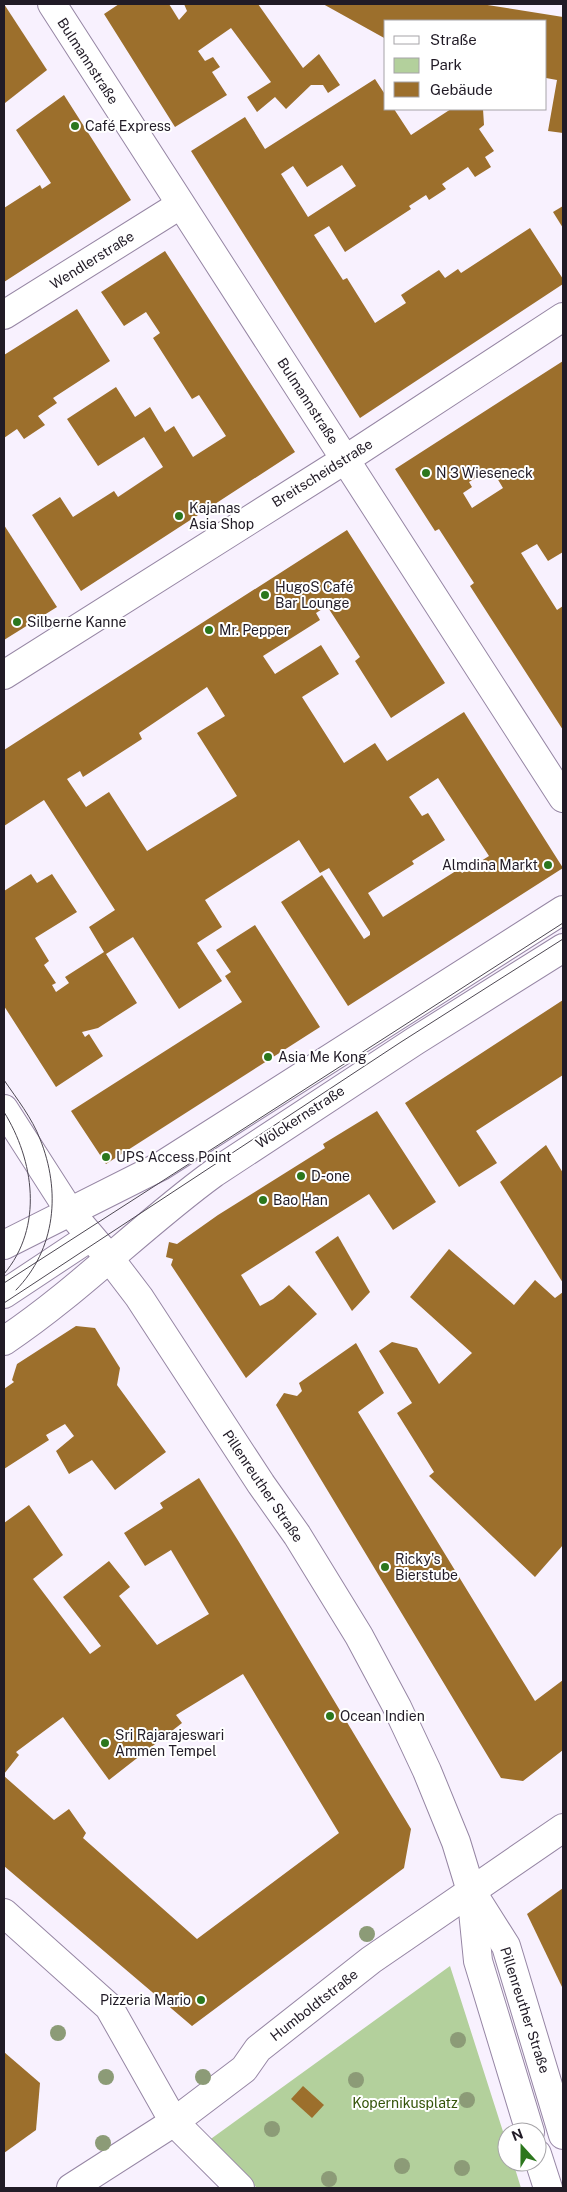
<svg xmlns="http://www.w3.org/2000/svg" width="567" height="2192" font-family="'Public Sans',sans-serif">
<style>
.park{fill:#b3d09c}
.building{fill:#9c6f2c;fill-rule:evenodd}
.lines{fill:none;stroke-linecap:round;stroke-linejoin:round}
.minor-casing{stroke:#9686a4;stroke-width:30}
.major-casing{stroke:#9686a4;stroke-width:30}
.minor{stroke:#fff;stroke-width:28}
.major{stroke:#fff;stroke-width:28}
.tram{stroke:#4e4853;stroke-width:1}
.tree{fill:#8c9b77}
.poi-dot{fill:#2c771d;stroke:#fff;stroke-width:2}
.labels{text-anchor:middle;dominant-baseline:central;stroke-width:4;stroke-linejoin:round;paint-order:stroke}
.street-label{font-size:14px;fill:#211b26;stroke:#fff}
.poi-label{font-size:14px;fill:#211b26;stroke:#fff;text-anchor:start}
.park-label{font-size:14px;fill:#345409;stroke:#fff}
</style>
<rect width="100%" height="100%" fill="#f8f1fe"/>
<!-- park -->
<path class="park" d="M450 1966 507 2144V2162H513L521 2188H257L208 2141Z"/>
<!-- building -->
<g class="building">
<path d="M4 4 47 70 5 103 4 101Z"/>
<path d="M119 4H169L179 20 187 11 184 4H258L303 68 319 54 340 85 328 93 323 85H311L286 109 275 97 257 112 247 97 271 82 231 28 198 51 205 61 213 57 220 67 212 72 227 95 175 127 104 14Z"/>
<path d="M323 4H481L563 17V133L548 131 557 80 546 78V21H386V39Z"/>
<path d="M375 79 386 96V109H394L411 135 451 109H483L484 125 479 129 494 151 485 157 491 167 475 177 468 167 442 184 446 189 429 200 426 195 409 206 411 209 345 252 329 226 314 235 343 280 347 278 375 323 406 303 401 295 439 270 445 278 458 269 461 273 530 228 563 279V284L360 418 191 151 245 117 265 149ZM342 165 356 186 308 217 281 174 293 166 307 187Z"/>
<path d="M64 95 131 200 4 282V208L40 185 42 189 51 183 16 130Z"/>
<path d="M563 206V228L553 212Z"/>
<path d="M165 251 295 452 81 591 32 515 60 497 73 517 114 491 118 497 163 467 144 437 98 466 67 419 116 387 135 417 150 407 165 432 174 426 193 457 226 436 199 395 192 399 153 338 160 333 146 312 124 326 101 292Z"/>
<path d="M77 309 110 361 53 398 57 403 38 416 45 425 24 439 17 429 4 438V355Z"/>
<path d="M563 361V552L548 561 537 544 521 553 557 610 563 606V730L470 586 474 583 439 529 435 531 395 469ZM491 468 503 488 472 508 463 493 472 487 469 482Z"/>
<path d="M4 525 57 607 4 640Z"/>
<path d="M347 530 445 683 391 718 355 661 360 657 327 606 316 613 320 620 263 656 275 674 321 645 339 674 302 697 344 763 375 743 387 761 464 712 563 868 348 1006 281 902 322 875 364 939 370 935V932L329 868 320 873 299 840 205 900 222 927 197 943 222 981 179 1009 133 937 106 954 137 1003 98 1028 82 1032 85 1037 89 1034 103 1056 56 1087 4 1006V891L31 874 37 883 52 874 77 912 35 938 49 961 44 965 56 983 52 985 56 992 69 983 65 977 104 952 89 927 115 910 44 800 4 826V750ZM207 687 225 716 197 733 237 796 147 851 109 792 86 807 67 779 80 771 83 777 142 739 139 733ZM438 778 489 856 462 873 459 869 383 917 368 893 414 864 412 861 445 840 428 813 422 816 409 797Z"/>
<path d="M255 925 320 1027 106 1164 71 1111 242 1002 225 976 231 972 216 950Z"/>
<path d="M563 1000V1075L476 1131 497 1163 459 1187 405 1103Z"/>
<path d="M377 1111 436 1202 393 1230 369 1194 241 1275 260 1306 273 1299 289 1285 317 1314 246 1378 171 1265 173 1259 166 1257 169 1242 177 1244 218 1215 325 1148 323 1144Z"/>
<path d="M546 1145 563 1173V1283L500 1182Z"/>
<path d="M338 1236 370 1292 352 1311 315 1252Z"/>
<path d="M449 1249 514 1305 535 1280 555 1298 563 1292V1545L535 1577 429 1476 434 1472 397 1413 412 1403 379 1351 392 1342 417 1348 439 1384 472 1353 410 1297Z"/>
<path d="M76 1326 95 1328 120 1368 117 1385 166 1452 115 1490 92 1460 69 1474 56 1451 74 1436 65 1424 46 1435 49 1440 4 1469V1389L14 1382 12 1380 17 1364Z"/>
<path d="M356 1343 384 1393 358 1412 535 1701 563 1680V1750L523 1781 501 1778 276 1405 284 1393 297 1396 302 1391 299 1383Z"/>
<path d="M199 1478 239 1542 411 1829 404 1868 192 2026 4 1866V1776L54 1820 69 1809 86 1833 83 1838 197 1939 339 1833 243 1674 176 1715 182 1723 109 1780 63 1717 16 1752 19 1755 4 1774V1523L29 1505 63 1555 33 1579 90 1654 101 1646 63 1597 109 1561 130 1587 119 1596 157 1645 209 1614 171 1550 145 1566 124 1533 163 1508 160 1503Z"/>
<path d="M563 1888V1989L527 1914Z"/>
<path d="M4 2052 40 2083 36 2130 4 2153Z"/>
<path d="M303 2086 324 2105 312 2118 291 2099Z"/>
</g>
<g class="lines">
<!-- minor casing -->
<g class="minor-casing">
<g id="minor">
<path d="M52 4 563 798"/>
<path d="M4 315 180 205"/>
<path d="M4 675 346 459 563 317"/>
<path d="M4 1294 90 1237"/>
<path d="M4 1913 109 2007 174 2122 240 2188"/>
<path d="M71 2188 174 2122 244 2069 258 2049 371 1960 563 1828"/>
</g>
</g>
<!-- major casing -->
<g class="major-casing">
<g id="major">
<path d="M4 1109 70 1212 110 1259 139 1297 261 1484 297 1535 359 1636 397 1707 427 1771 456 1842 471 1891 478 1961 530 2132"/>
<path d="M4 1245 161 1166 563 910"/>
<path d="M4 1341C79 1291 141 1226 214 1173L415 1041 563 948"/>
<path d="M475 1897 506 1946 563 2135"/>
<path d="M537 2154 548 2188"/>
</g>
</g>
<!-- minor -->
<use href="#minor" class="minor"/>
<!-- major -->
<use href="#major" class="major"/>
<!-- tram -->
<g class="tram">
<path d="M4 1080C17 1099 32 1118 40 1139 61 1191 56 1249 16 1290"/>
<path d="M4 1112C34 1160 44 1227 4 1274"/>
<path d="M4 1283 563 923"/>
<path d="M4 1303 401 1042 563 939"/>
</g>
</g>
<!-- trees -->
<g class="tree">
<circle cx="367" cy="1934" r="8"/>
<circle cx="58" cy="2033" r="8"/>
<circle cx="458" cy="2040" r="8"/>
<circle cx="106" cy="2077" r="8"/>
<circle cx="203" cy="2077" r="8"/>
<circle cx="356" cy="2080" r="8"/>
<circle cx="467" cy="2100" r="8"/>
<circle cx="272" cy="2129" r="8"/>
<circle cx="103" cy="2143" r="8"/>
<circle cx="402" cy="2166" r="8"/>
<circle cx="462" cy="2168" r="8"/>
<circle cx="329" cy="2179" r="8"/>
</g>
<!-- markers -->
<g class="poi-dot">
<circle cx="75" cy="126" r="5"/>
<circle cx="426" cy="473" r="5"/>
<circle cx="179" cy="516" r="5"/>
<circle cx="265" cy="595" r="5"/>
<circle cx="17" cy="622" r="5"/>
<circle cx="209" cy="630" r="5"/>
<circle cx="548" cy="865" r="5"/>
<circle cx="268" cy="1057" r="5"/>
<circle cx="106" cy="1157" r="5"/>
<circle cx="301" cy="1176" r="5"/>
<circle cx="263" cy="1200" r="5"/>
<circle cx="385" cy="1567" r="5"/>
<circle cx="330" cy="1716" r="5"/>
<circle cx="105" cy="1743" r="5"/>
<circle cx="201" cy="2000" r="5"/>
</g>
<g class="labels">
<!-- street labels -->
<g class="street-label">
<text transform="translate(88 61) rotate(57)">Bulmannstraße</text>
<text transform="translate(92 260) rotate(-32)">Wendlerstraße</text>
<text transform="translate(308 401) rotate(57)">Bulmannstraße</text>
<text transform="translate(322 473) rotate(-32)">Breitscheidstraße</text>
<text transform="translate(300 1117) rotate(-33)">Wölckernstraße</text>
<text transform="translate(263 1486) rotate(56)">Pillenreuther Straße</text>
<text transform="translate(314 2005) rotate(-38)">Humboldtstraße</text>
<text transform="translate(525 2010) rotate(72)">Pillenreuther Straße</text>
</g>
<!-- poi labels -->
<g class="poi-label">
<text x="85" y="126">Café Express</text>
<text x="436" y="473">N 3 Wieseneck</text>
<text x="189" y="508">Kajanas<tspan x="189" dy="16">Asia Shop</tspan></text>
<text x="275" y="587">HugoS Café<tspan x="275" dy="16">Bar Lounge</tspan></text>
<text x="27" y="622">Silberne Kanne</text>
<text x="219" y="630">Mr. Pepper</text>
<text x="538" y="865" text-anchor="end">Almdina Markt</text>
<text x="278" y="1057">Asia Me Kong</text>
<text x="116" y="1157">UPS Access Point</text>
<text x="311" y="1176">D-one</text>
<text x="273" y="1200">Bao Han</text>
<text x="395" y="1559">Ricky's<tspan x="395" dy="16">Bierstube</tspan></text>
<text x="340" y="1716">Ocean Indien</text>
<text x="115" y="1735">Sri Rajarajeswari<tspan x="115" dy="16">Ammen Tempel</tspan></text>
<text x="191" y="2000" text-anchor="end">Pizzeria Mario</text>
</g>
<!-- park labels -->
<g class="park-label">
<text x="405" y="2103">Kopernikusplatz</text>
</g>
</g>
<!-- border -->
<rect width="567" height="2192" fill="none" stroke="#211b26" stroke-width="10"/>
<!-- legend -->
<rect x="384" y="20" width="162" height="90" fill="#ffffff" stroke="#a6a4a8"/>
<rect x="394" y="36" width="25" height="8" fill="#ffffff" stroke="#a6a4a8"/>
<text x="430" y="45" font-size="15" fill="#211b26">Straße</text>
<rect x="394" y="58" width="25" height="15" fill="#b3d09c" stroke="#a6a4a8"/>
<text x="430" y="70" font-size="15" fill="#211b26">Park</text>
<rect x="394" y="82" width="25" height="15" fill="#9c6f2c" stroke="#a6a4a8"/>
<text x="430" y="95" font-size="15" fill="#211b26">Gebäude</text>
<!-- north arrow -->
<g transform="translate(522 2147) rotate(339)"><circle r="24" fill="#ffffff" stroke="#a6a4a8"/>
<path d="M0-4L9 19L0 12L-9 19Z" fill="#2c771d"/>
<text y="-8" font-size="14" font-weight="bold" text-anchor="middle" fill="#211b26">N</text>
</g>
</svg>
